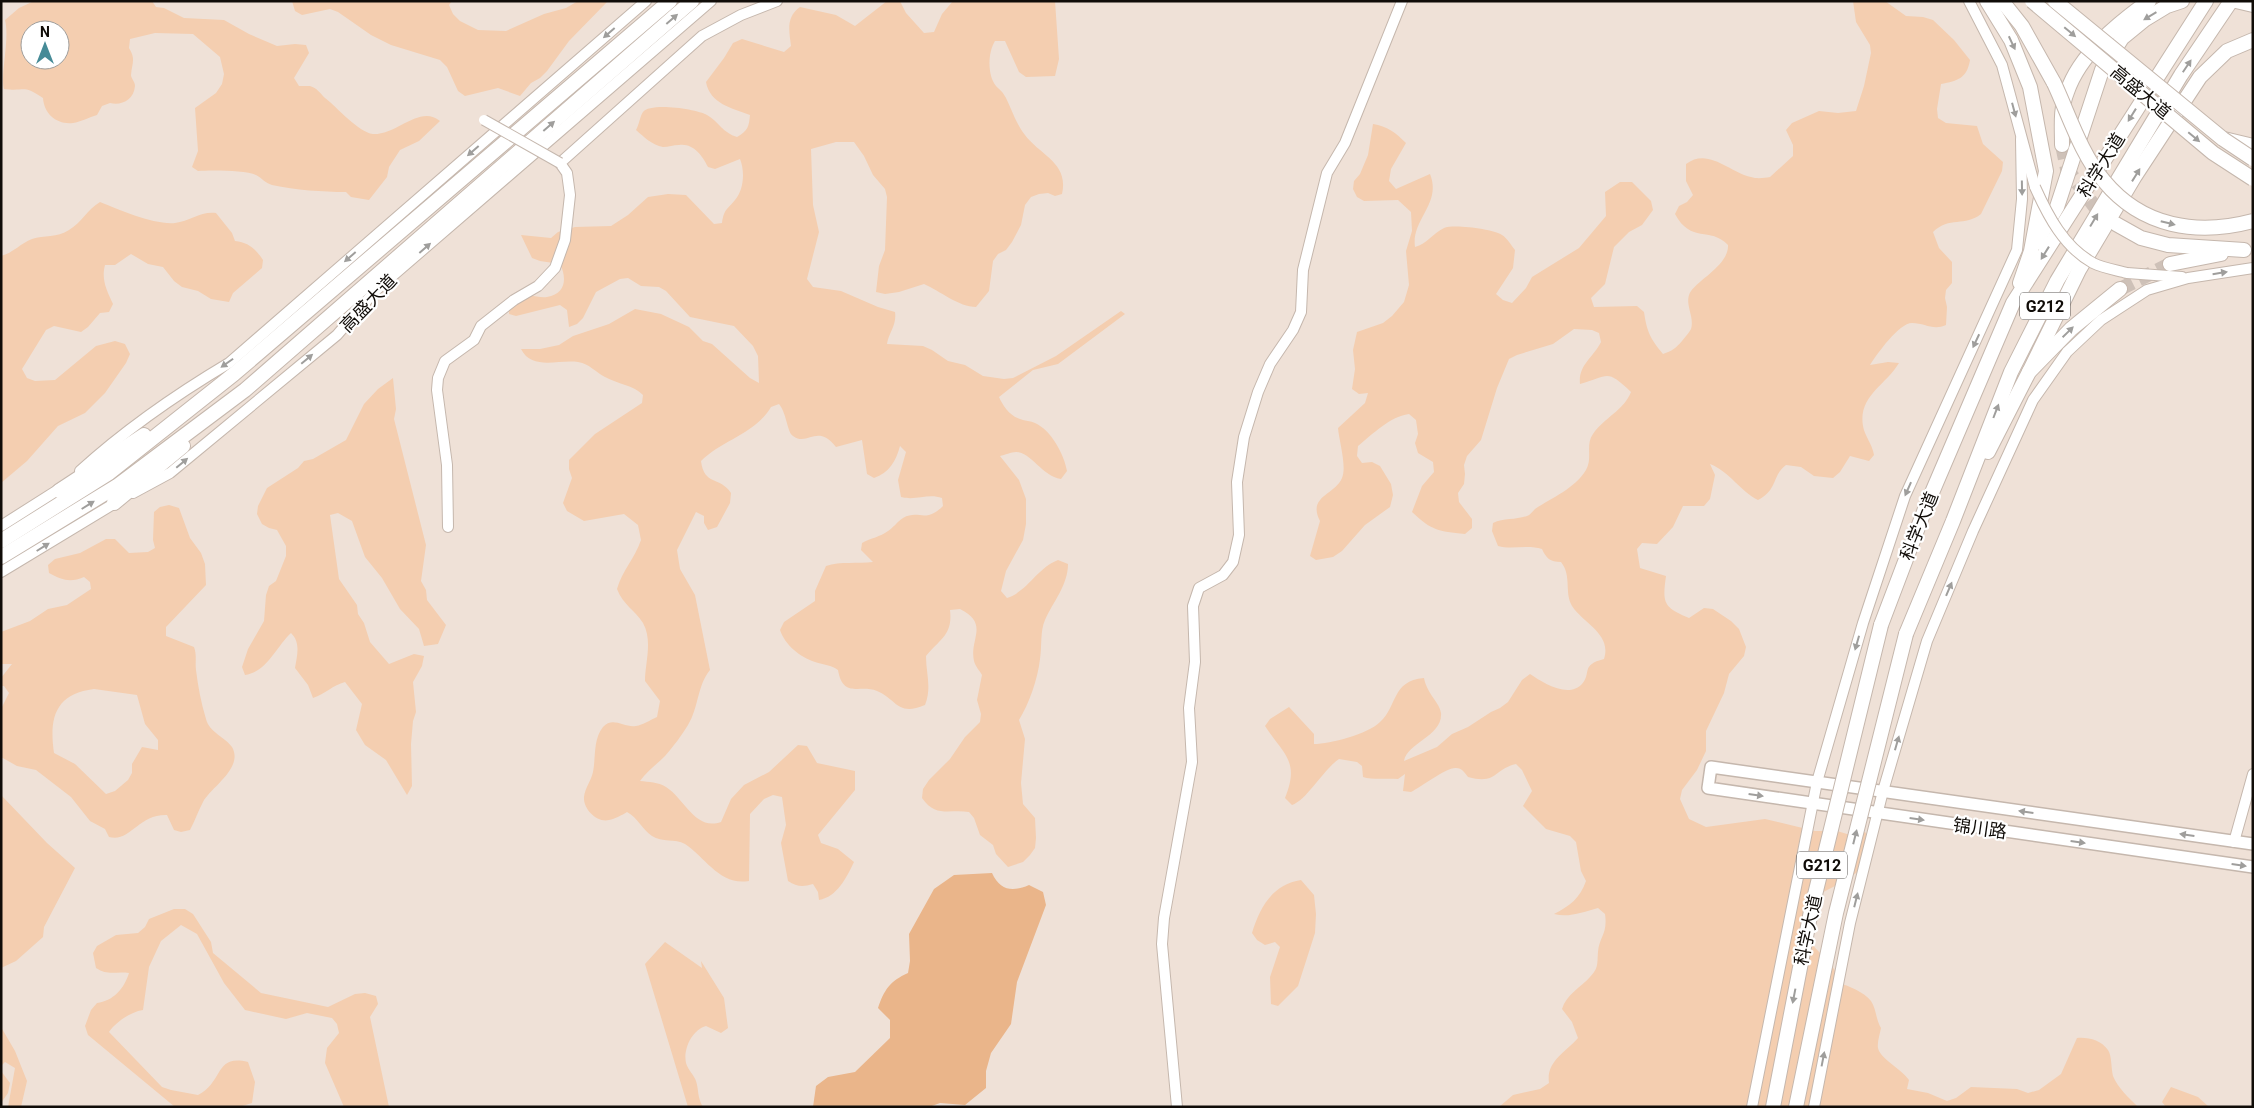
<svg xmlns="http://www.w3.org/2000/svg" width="2254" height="1108" font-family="Roboto,'Noto Sans SC',sans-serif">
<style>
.green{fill:#f4ceb0;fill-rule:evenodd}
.water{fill:#eab58a}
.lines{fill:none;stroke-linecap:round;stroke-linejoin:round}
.highway-tunnel{stroke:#cec1b8;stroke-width:14;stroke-dasharray:14 7;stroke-linecap:butt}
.secondary-casing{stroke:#c5b7ad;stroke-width:12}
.primary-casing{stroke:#c5b7ad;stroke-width:14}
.highway-casing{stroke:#c5b7ad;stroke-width:16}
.secondary{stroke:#fff;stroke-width:10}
.primary{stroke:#fff;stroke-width:11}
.highway{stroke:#fff;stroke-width:14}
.secondary-bridge-casing{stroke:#c5b7ad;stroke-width:12;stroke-linecap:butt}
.highway-bridge-casing{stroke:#c5b7ad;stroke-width:16;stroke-linecap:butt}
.secondary-bridge{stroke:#fff;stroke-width:10}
.highway-bridge{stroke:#fff;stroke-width:14}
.oneway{fill:#9f9e9c}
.labels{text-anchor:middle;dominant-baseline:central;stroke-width:4.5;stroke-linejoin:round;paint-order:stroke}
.shield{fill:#fff;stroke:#585552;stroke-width:1}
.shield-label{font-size:16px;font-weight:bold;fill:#100c08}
.street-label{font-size:18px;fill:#100c08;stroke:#fff}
</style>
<rect width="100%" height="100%" fill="#efe1d7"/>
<!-- green -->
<g class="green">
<path d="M34 1H152L156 7 164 8 184 18 224 20 249 34 277 46 295 44 306 45 309 53 294 78 299 86C302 86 307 86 310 86 317 88 320 93 325 98 338 108 358 132 373 134 397 135 420 104 440 121L419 141 400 150 389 167 387 177 369 200 351 197 346 192C322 192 296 190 272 185 265 183 262 178 256 175 245 170 210 170 198 171L192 167 198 151 195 108 216 93 222 84 224 74 220 57 193 34 155 33 130 39 129 48C136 59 132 63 131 75 131 78 135 82 135 86 134 100 121 106 110 103L102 106 97 115C89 117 81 122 73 123 57 125 44 114 43 98 22 84 26 92 4 89 0 75 10 39 5 20L19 8ZM30 30H60V60H30Z"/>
<path d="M292 1H452L449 5 453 14 460 21 478 30 506 31 544 14 566 8 578 1H608L569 41 547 71 540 78 531 83 520 96 498 88 465 96 458 91 447 67 440 60 391 45 371 35 338 12 330 9 302 15 295 11Z"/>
<path d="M887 1H900L906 13 924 33 934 32 942 14 953 1H1055L1059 59 1055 76 1026 77 1019 72 1005 41H995C988 52 987 75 996 86 1000 90 1003 92 1006 98 1012 110 1016 124 1025 135 1041 156 1069 163 1062 194L1055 196 1048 193 1039 194 1031 197 1025 205 1021 225 1012 242 1006 250 998 254 993 261 989 291 976 307C959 307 940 291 924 284L899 292 885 294 876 292 879 266 885 250 887 197 885 189 873 175 864 156 854 142H836L811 149 813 205 819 232 807 279 813 287 841 291 878 307 895 312C897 325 889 332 887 344L923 346 932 350 948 361 965 365 983 376 1004 379 1013 378 1056 356 1121 311 1125 314 1058 364 1033 370 999 397C1003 406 1010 416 1020 419 1025 421 1031 421 1035 423 1051 430 1064 454 1067 471L1061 479C1042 476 1031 452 1016 452 1011 452 1005 455 1000 456L1019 480 1026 499V524L1023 540 1006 571 1001 591 1007 598C1028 591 1037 568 1058 560L1068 564C1068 585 1053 602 1045 620 1040 631 1042 647 1040 659 1038 678 1029 704 1019 720L1025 739 1021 783 1023 804 1035 818 1036 838 1035 848 1030 855 1023 862 1008 867 996 854 993 845 980 835 974 818 969 812C949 809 936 818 922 798L923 789 929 780 950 759 965 737 980 722 981 714 977 700 982 675C980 671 975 666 974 661 969 639 990 624 960 609L950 610C953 635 940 639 926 656 926 674 932 687 925 705 897 717 897 699 877 691 860 684 843 699 838 670 831 665 824 665 815 662 800 657 785 645 780 630L784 622 815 601V591L826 566C840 561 858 564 873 562L861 550 862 543C871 538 880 537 888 531 893 528 897 522 903 518 919 509 925 524 943 506L942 498C928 493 916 501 901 497L898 480 906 452 900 446C896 461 889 473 874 478L867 474 862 440 836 447C817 423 808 447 793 436 787 432 787 414 779 404L771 407C755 434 722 440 701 461 704 486 720 476 731 493L730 503 717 527 708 530 704 523V516L696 512 677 550 680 569 695 595 710 670C697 686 699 707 688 725 682 735 673 747 665 756 656 765 647 771 640 781 649 782 658 782 666 787 685 799 695 831 721 822L731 799 744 785 769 772 798 745 807 746 817 763 855 771V790L818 835 821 843 838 849 854 862C847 877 837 897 819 900L818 892 813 884C803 887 797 887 788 881L781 843 786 825 782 797 773 795 764 799 750 814 749 881C720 886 706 858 685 844 675 838 662 843 652 836 642 829 638 818 627 812 622 815 615 819 609 820 597 823 583 809 584 797 585 788 591 781 593 772 596 757 593 739 603 727 613 716 624 728 636 726 643 725 650 720 657 717L660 701 645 681C645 663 653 641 643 623 635 610 623 605 617 589 622 571 635 558 641 540L638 525 624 514 584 521 567 511 563 503 572 478 569 469V460L595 434 642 403 643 395C634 385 617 384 605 377 595 372 590 364 578 362 559 359 532 371 521 349H540L559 345 573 336 609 324 635 309 661 314 689 327 703 341 712 344 750 378 759 383 758 356 753 346 734 326 690 317 666 291 659 287 641 286 628 278 620 279 596 292 583 318 577 324 569 327 567 310 560 305 516 316 509 314V305C515 302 521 298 527 296 533 295 540 298 547 297 566 294 567 278 560 264L540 261 532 258 521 235 551 238 558 232 575 227 611 226 628 215 648 197 668 194 686 195 714 224 722 223C724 209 727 210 735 200 744 190 745 171 740 159L715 169 708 167C702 155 693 143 679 145 673 145 669 147 663 147 652 145 644 137 636 130 639 125 640 116 643 112 650 102 697 109 707 115 719 122 723 133 737 137 748 131 749 126 750 115 732 108 710 104 706 82L724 58 733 43 742 39 784 52 791 46C789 30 786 17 800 7L836 15 855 26Z"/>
<path d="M1853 1H1885L1906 16 1923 17 1933 20 1954 40 1970 60C1967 78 1958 81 1941 84L1937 109 1938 118 1946 123 1977 126 1983 144 2003 162 2002 171 1981 214C1965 227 1949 216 1933 232L1939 248 1952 262V283L1946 290 1945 298 1947 307 1946 325C1933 331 1925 323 1912 323 1899 323 1877 354 1870 365L1888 362 1899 363C1885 386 1858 396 1863 426 1865 437 1872 443 1874 455L1869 461 1850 456 1840 472 1833 478 1814 476 1801 467 1786 465C1772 475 1778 490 1758 500 1740 491 1730 472 1710 464L1715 475 1710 499 1704 506H1683L1673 527 1657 544 1642 543 1637 549 1640 568 1666 576C1662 604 1664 607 1689 618L1704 608 1713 609 1731 621 1739 629 1746 647 1744 656 1729 674 1724 693 1706 731V751L1697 770 1682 790 1680 799 1689 819 1706 827 1765 819 1815 831H1837L1847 834 1865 832C1890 862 1844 880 1822 893L1807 936C1816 954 1837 963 1839 983 1849 986 1864 992 1871 1001 1876 1008 1876 1020 1881 1028 1880 1034 1877 1042 1878 1048 1880 1059 1902 1069 1909 1080L1907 1089 1928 1093 1947 1101 1956 1098 1971 1087 2017 1089 2028 1093 2039 1090 2061 1074 2077 1038C2088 1037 2101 1040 2108 1050 2112 1056 2111 1069 2113 1076 2118 1088 2129 1098 2138 1107H1499L1513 1095 1540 1089 1549 1083C1546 1061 1565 1053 1578 1038L1572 1022 1562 1009C1566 995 1581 987 1590 977 1599 968 1597 963 1598 952 1599 937 1608 934 1605 914L1598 908C1583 912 1569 918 1554 914 1570 906 1580 898 1586 881L1581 871 1576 842 1570 836 1546 829 1523 806 1532 791 1522 770 1516 764C1494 769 1497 785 1468 777 1465 773 1462 768 1456 768 1447 767 1421 787 1411 792L1403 791 1405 774 1398 779C1387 778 1372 780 1363 777L1362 766 1357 762 1339 759C1322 771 1307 800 1292 805L1285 798C1300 761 1284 755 1265 726L1270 719 1289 707 1314 734V744C1330 744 1368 734 1380 722 1398 706 1391 681 1424 678 1427 694 1440 703 1441 713 1443 736 1407 743 1404 761L1437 747 1452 734 1468 727 1491 712 1500 708 1508 702 1522 680 1530 674C1542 682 1568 699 1582 684 1592 673 1580 665 1604 659 1612 634 1584 624 1572 606 1564 592 1572 576 1561 562 1550 562 1546 558 1542 549 1527 544 1513 550 1498 546L1492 531 1493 523C1504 518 1516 520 1527 516 1530 515 1532 512 1535 509 1553 497 1574 489 1586 470 1593 458 1585 445 1593 434 1604 418 1624 410 1631 392 1606 368 1609 376 1580 384 1578 365 1593 358 1601 342L1599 333 1592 330 1574 329 1553 344 1517 355 1509 359 1497 388 1481 440 1467 456 1464 465 1465 474 1464 484 1458 493 1459 502 1472 519V528L1465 534C1438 531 1432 531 1412 512L1422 486 1434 472 1433 462 1418 453 1415 443 1418 434 1416 420 1409 414C1389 417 1373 434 1358 446L1357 456 1362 463 1372 462 1380 466 1391 484 1393 495 1390 507 1365 525 1342 551 1333 557 1316 560 1310 556 1320 521C1307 496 1335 495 1342 478 1347 466 1339 441 1338 428L1365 403 1368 393 1359 394 1352 389 1355 369 1353 350 1357 332 1383 323 1392 316 1404 302 1409 285 1406 251 1412 231 1411 212 1398 200 1364 201 1357 197 1353 189 1354 181 1360 174 1368 155 1373 124C1387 126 1396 133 1406 143L1391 169 1389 181 1396 189 1430 174C1442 204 1411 219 1415 247 1427 244 1433 233 1444 228 1454 224 1493 229 1502 235 1507 238 1511 245 1515 250L1513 268 1496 294 1503 300 1512 303 1526 288 1532 277 1579 248 1606 216 1605 192 1620 182H1632L1651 201 1653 210 1642 225 1629 232 1614 247 1605 284 1591 298 1594 307 1637 306 1644 312C1647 332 1650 338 1663 354 1672 351 1676 348 1682 341 1685 337 1689 333 1691 329 1695 316 1683 303 1691 291 1701 278 1729 264 1728 245 1710 226 1691 244 1675 214L1679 206 1687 202 1693 195 1686 181V164C1708 147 1729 172 1751 177 1757 179 1764 178 1770 177L1793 156V145L1786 130 1792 123 1819 111 1838 113 1856 111 1864 86 1871 53 1870 45 1856 22Z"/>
<path d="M100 202C120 210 154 225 175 223 190 221 201 211 216 213L232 233 235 241C249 243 255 248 263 260L262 268 233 293 229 302 211 299 198 291 182 287 174 281 163 267 148 264 131 254 115 265H105C101 280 107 291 113 304L109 312 100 313 88 327 81 332 54 326 46 330 22 369 27 378 35 381 55 380 96 346 115 341 125 344 130 354 126 363 105 393 85 413 58 426 27 461 1 483V256C13 253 21 243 32 239 44 235 57 238 69 230 81 223 88 209 100 202Z"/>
<path d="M393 378 396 409 394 419 426 545 421 581 426 590 427 600 446 625 438 644 424 646 419 629 400 609 382 578 365 557 352 521 338 513 330 515 339 579 357 605 358 614 364 623 370 642 389 664 414 654 424 656 422 666 413 682 416 712 413 721 411 744 412 786 407 795 386 760 365 745 356 730 362 704 345 682C333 685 325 694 313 698L308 685 295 668C297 655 301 643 291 633 276 647 267 672 245 675L242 667 248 649 264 621 266 595 269 586 276 581 286 556V546L277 530 269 528 262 524 257 514 258 506 267 488 298 468 304 461 313 459 346 440 364 404 378 389Z"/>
<path d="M169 505 179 508 190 538 201 553 205 564 206 585 166 627V636L194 647C197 655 195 662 196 670 198 686 201 703 206 719 209 732 225 737 232 747 244 768 211 787 203 802 198 811 195 821 190 830L181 832 174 830 167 815C138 814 130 843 109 837L105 829 90 821 71 797 36 770 17 766 1 757V709L9 693 4 686H1V678L12 664H1V632L30 621 48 609 67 605 91 589 90 582 84 577C70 583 62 580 49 573L48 565 55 559 80 553 106 539H115L129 553 148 552 155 548 153 540 154 512 160 507ZM94 689 137 695 145 724 158 740V750L142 747 132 764V773L128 780 115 791 106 794 75 764 54 753C49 718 55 694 94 689Z"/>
<path d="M1 795 47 843 75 868 44 927 43 937 16 961 1 968Z"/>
<path d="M1301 880 1314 895 1316 914 1315 933 1298 986 1278 1006 1271 1004 1270 977 1280 947 1275 942 1265 945 1257 940 1252 933C1260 907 1273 884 1301 880Z"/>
<path d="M174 909H185L193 914 211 942 213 953 261 993 328 1007 355 994 365 993 376 996 378 1004 370 1017 389 1107H344L325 1063 327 1048 339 1033 337 1024 332 1018 307 1013 286 1019 245 1010 224 983 197 934 181 925 161 941 149 967 143 1010C130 1012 116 1022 109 1032L162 1087 171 1090 198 1095C224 1082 214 1054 248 1062L255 1082 252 1103 239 1107H175L88 1035 85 1026 91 1010 97 1003C113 1001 124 989 129 973 116 971 108 976 96 968L93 953 97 946 116 935 138 933 145 927 149 919Z"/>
<path d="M665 942 702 968 701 961 724 998 728 1028 721 1033 706 1026C692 1030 683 1049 686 1063 688 1070 694 1075 696 1081 699 1090 697 1097 703 1107H688L645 964Z"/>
<path d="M1 1027 15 1051 27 1081 21 1107H8L15 1068 5 1062 1 1066Z"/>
<path d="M1 1071 10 1083 8 1093 1 1103Z"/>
<path d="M2171 1087 2198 1097 2209 1107H2166L2162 1102Z"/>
</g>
<!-- water -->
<path class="water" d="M992 873C1000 891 1013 892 1029 885L1043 892 1046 905 1017 982 1011 1024 991 1053 986 1071V1088L965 1105 940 1103 929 1107H813L816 1086 828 1077 855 1072 890 1038V1020L878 1008C884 990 890 981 908 973L910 961 909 934 934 889 954 875Z"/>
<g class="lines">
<!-- highway-tunnel -->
<g class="highway-tunnel">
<path d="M2062 145 2067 169 2095 207 2108 218"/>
<path d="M2120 289 2170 264"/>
</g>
<!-- secondary casing -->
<g class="secondary-casing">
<g id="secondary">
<path d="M1969 1 2002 65 2035 187"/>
<path d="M2127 273 2182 277"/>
<path d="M80 471C125 430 177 394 229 363L646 1"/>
<path d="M133 493 170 473 337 335 375 291 711 1"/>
<path d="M1 526 64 486"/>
<path d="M448 527 447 465 437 390 438 378 445 361 474 340 481 326 514 300 538 286 555 268 565 240 570 195 567 173 560 163 702 36 741 15 777 1"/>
<path d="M1 572 120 500"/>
<path d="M2234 842 2253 774"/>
<path d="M1177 1107 1162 944 1164 918 1192 762 1189 708 1195 662 1193 606 1199 588 1223 575 1233 562 1239 535 1237 482 1244 437 1258 392 1270 364 1293 330 1301 312 1303 270 1327 173 1345 143 1402 1"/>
<path d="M1752 1107 1817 782 1863 623 1905 496 2017 250 2022 199 2021 139"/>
<path d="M1814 1107 1850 923 1883 791 1927 641 1973 531 2033 400 2067 352 2101 320 2147 290 2188 278 2253 268"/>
</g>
</g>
<!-- primary casing -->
<g class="primary-casing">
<path id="primary" d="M2253 844 1711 767 1708 788 2253 867"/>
</g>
<!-- highway casing -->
<g class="highway-casing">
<g id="highway">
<path d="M1987 1 2011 40 2030 87 2046 171 2031 251 2020 283"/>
<path d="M2002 1 2022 26 2054 83"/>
<path d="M2236 1 2253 5"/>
<path d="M2224 139 2253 146"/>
<path d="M2062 145C2062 127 2060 109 2067 92 2080 54 2117 24 2149 1"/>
<path d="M2116 224 2141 238 2168 245 2244 250"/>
<path d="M2036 243 2057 207 2102 70 2122 38 2144 20 2167 6 2182 1"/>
<path d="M2170 264 2221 254"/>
<path d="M2029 372 2079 270 2135 176 2200 77 2227 51 2253 40"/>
<path d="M1988 452 2029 372 2071 329 2120 289"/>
<path d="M59 491 144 435"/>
<path d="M114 503 183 446"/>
<path d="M1 541 109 473 234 374 670 1"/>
<path d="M1 557 117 486 245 390 692 1"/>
<path d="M1881 625 1925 509 2013 303 2206 1"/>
<path d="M1906 634 1953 521 2011 372 2057 281 2181 75 2231 1"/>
</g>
</g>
<!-- secondary -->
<use href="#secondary" class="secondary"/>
<!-- primary -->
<use href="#primary" class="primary"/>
<!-- highway -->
<use href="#highway" class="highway"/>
<!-- secondary-bridge casing -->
<g class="secondary-bridge-casing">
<g id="secondary-bridge">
<path d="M484 120 560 163"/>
<path d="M2035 187C2048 216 2064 247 2093 263 2103 268 2116 270 2127 273"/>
</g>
</g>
<!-- highway-bridge casing -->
<g class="highway-bridge-casing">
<g id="highway-bridge">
<path d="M2032 1 2213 153 2253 179"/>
<path d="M2055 1 2223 139 2253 159"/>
<path d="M2054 83C2069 115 2081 154 2104 181 2142 227 2197 236 2253 221"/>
<path d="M1773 1107 1811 911 1881 625"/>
<path d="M1796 1107 1836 913 1906 634"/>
</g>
</g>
<!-- secondary-bridge -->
<use href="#secondary-bridge" class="secondary-bridge"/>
<!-- highway-bridge -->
<use href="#highway-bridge" class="highway-bridge"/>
</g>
<!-- one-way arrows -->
<defs><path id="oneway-solid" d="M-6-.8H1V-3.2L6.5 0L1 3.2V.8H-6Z" transform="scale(1.25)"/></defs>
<g class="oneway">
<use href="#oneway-solid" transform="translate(2150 16) rotate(149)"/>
<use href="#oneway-solid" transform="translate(672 19) rotate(-41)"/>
<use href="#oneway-solid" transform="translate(2070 32) rotate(40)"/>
<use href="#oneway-solid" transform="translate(609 33) rotate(139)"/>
<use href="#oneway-solid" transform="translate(2012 43) rotate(65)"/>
<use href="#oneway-solid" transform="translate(2187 66) rotate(-56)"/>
<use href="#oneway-solid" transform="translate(2014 110) rotate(75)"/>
<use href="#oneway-solid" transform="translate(2132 115) rotate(122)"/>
<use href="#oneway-solid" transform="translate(549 126) rotate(-41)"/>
<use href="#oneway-solid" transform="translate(2194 137) rotate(40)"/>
<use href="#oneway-solid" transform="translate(473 151) rotate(139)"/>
<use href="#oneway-solid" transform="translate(2136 175) rotate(-58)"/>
<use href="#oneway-solid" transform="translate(2022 188) rotate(89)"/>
<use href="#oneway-solid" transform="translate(2094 220) rotate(-59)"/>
<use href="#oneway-solid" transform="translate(2168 223) rotate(14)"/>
<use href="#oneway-solid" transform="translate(425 248) rotate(-41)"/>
<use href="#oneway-solid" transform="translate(2045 253) rotate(122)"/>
<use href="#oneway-solid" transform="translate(350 257) rotate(139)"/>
<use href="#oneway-solid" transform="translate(2220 273) rotate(-9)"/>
<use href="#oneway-solid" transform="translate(2068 332) rotate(-44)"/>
<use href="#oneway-solid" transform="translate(1976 341) rotate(115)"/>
<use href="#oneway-solid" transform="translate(307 359) rotate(-40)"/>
<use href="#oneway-solid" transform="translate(227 363) rotate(145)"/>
<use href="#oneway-solid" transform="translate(1996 411) rotate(-69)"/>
<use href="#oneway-solid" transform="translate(182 463) rotate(-40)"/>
<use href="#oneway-solid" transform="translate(1908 489) rotate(114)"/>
<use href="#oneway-solid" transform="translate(88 505) rotate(-32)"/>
<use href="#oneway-solid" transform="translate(43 547) rotate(-32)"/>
<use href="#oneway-solid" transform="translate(1949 589) rotate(-67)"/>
<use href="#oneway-solid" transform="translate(1857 643) rotate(106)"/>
<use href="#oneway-solid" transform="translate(1897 743) rotate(-74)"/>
<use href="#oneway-solid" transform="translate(1756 795) rotate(8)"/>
<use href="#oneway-solid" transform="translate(2026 812) rotate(-172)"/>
<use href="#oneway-solid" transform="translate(1917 819) rotate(8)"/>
<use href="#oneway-solid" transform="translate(2187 835) rotate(-172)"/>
<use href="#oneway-solid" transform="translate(1855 837) rotate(-76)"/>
<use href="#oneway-solid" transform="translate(2078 842) rotate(8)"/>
<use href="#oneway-solid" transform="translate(2239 865) rotate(8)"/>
<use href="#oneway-solid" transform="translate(1856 900) rotate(-76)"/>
<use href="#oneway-solid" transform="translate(1794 996) rotate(101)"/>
<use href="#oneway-solid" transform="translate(1823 1059) rotate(-79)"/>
</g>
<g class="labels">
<!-- shield labels -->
<g class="shield">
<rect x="2020" y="292.5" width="50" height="27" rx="4"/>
<rect x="1797" y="851.5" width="50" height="27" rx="4"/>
</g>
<g class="shield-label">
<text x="2045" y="306">G212</text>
<text x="1822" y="865">G212</text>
</g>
<!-- street labels -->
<g class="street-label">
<text transform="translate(2141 92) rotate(40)">高盛大道</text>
<text transform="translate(2101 165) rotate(-58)">科学大道</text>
<text transform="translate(368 303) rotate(-46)">高盛大道</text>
<text transform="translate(1919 526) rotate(-68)">科学大道</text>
<text transform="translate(1980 828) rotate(8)">锦川路</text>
<text transform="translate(1808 930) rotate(-78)">科学大道</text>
</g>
</g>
<!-- border -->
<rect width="2254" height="1108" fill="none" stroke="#100c08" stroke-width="5"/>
<!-- north arrow -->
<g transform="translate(45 45)"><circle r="24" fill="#ffffff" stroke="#9f9e9c"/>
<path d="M0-4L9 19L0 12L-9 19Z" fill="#468b97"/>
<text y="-8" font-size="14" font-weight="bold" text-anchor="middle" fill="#100c08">N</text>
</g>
</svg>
